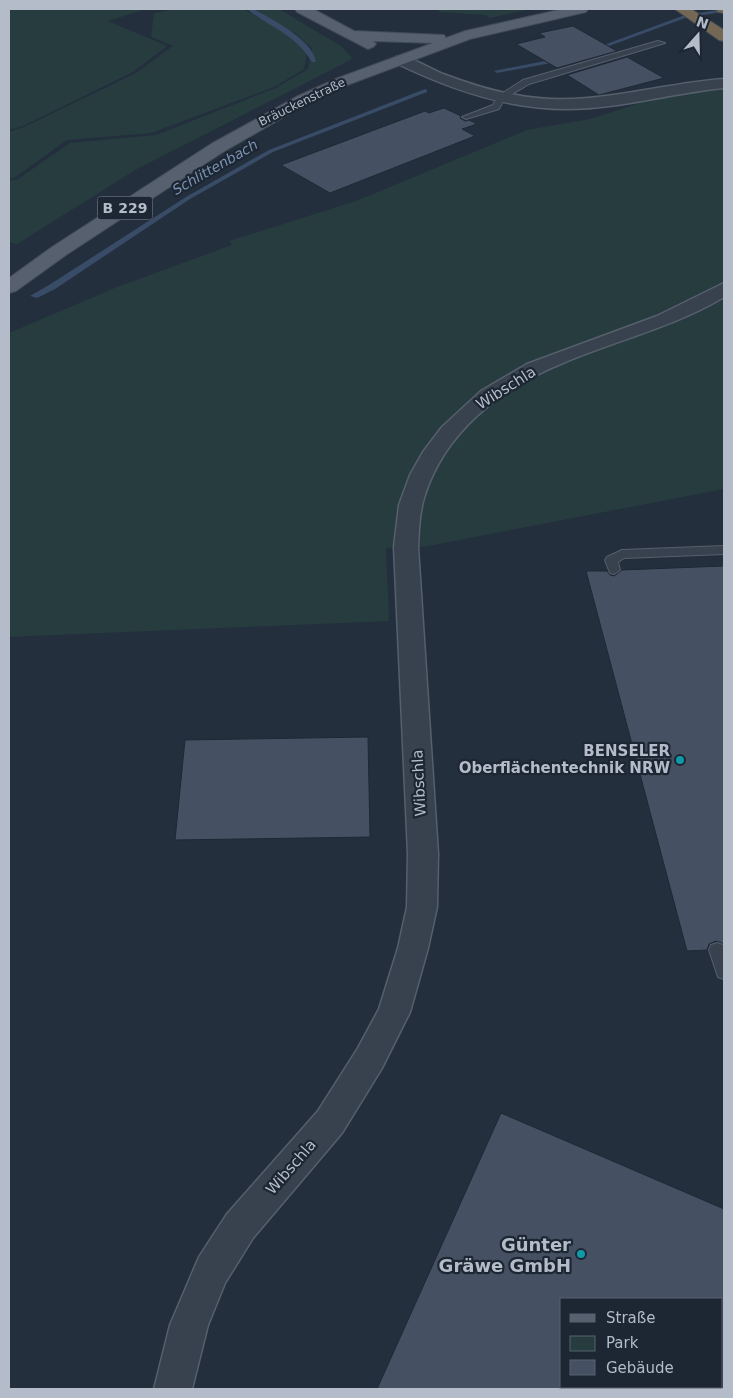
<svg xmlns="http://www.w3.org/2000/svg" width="733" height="1398" font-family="'DejaVu Sans',sans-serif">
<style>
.green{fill:#263c3f}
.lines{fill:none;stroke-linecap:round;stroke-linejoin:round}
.stream{fill:#394c67;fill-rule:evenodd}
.building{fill:#455162;stroke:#1f2835}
.service-casing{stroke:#565f6c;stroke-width:2}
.minor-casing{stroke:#565f6c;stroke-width:3}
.primary-casing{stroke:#414a57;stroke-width:2}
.motorway-casing{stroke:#434c59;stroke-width:2}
.service{fill:#38414e;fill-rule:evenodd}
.minor{fill:#38414e;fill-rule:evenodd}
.primary{fill:#56606e;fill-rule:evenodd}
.motorway{fill:#746855;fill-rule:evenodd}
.culture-dot{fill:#0f9aa8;stroke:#1d2633;stroke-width:2}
.labels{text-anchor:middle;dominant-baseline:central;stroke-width:4.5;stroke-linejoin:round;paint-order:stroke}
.far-street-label{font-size:12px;fill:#b4bcc9;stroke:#1d2633}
.far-water-label{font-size:14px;font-style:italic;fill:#7c92b1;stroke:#1d2633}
.shield{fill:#1d2633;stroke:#878f9c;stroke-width:1}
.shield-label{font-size:14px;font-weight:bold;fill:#b4bcc9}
.street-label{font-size:15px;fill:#b4bcc9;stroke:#1d2633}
.poi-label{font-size:15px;font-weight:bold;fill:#b4bcc9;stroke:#1d2633;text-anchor:end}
.near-poi-label{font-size:18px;font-weight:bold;fill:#b4bcc9;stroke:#1d2633;text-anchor:end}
</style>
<rect width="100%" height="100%" fill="#242f3e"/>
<!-- green -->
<g class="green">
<path d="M9 9H146L108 21 167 46 133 72 23 126 9 130Z"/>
<path d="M177 9H243L291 34 308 48 304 69 274 87 151 133 67 140 14 178 9 179V132L24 127 136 73 173 46 151 37 154 13Z"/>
<path d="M248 9H279L341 46 352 58 343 64 137 169 17 244 9 242V181L18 179 70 143 156 135 276 88 308 69 312 48 295 33Z"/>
<path d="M436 9H530L490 18 486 15 440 12Z"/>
<path d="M724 89V489L423 547 386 548 389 621 9 637V333L117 287 232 245 229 241 356 201 527 130 590 119 646 101 697 91Z"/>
</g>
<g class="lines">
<!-- stream -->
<g class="stream">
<path d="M247 9H253C272 19 313 40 316 62H312C294 33 272 29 247 9Z"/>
<path d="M724 9V12L688 17 598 50 593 49 685 15Z"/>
<path d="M560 58 562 59V61L497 73 494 71Z"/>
<path d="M425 89 427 90V92L273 152 190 199 55 289 37 298 30 296 49 285 186 197 269 150Z"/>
</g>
</g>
<!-- building -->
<g class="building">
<path d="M573 26 617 51 557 68 516 44 545 37 539 33Z"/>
<path d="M627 57 664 78 599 95 567 75Z"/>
<path d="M444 108 461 116 460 118 465 121 469 120 477 124 462 129 475 136 330 193 281 165 425 111 429 113Z"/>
<path d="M724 566V944L716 941 709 944 707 950 687 951 586 571H607L610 575 614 576 622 570Z"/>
<path d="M368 737 370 837 175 840 185 740Z"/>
<path d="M501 1113 724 1209V1299H562V1389H377Z"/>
</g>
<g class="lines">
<!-- service casing -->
<g class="service-casing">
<g id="service">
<path d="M658 41 665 43 529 84 504 99 499 109 466 119 462 117 493 105 498 96 523 80Z"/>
<path d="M724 546V554L624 558 618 562 620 570 614 574 610 573 605 560 607 557 622 550Z"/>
<path d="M717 943 723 945 724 948V979L718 977 709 950 711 945Z"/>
</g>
</g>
<!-- minor casing -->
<g class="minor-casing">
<g id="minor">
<path d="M401 56C415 59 429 68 443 74 467 83 491 91 516 95 586 109 654 84 724 79V88C672 93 619 109 566 109 506 109 449 89 396 63L394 60 396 57Z"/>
<path d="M724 283V297C674 327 617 340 563 363 501 388 444 432 424 498 419 514 419 531 418 547L438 854 437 907 428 948 410 1012 382 1068 342 1133 253 1238 225 1283 208 1325 192 1389H154L170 1325 199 1257 227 1214 318 1111 358 1048 379 1009 398 948 407 907 408 854 394 547 399 505 410 475 423 452 442 427 481 391 527 364 657 316Z"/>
</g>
</g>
<!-- primary casing -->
<g class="primary-casing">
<path id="primary" d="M295 9H313L354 31 444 35 446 38 465 31 563 9H588L586 12 470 39 350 84 310 102 223 152 66 255 16 291 9 293V278L52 247 211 144 298 96 338 78 433 43 373 41 376 44 373 47 368 49 297 12Z"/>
</g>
<!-- motorway casing -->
<g class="motorway-casing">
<g id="motorway">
<path d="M675 9H691L724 30V41L719 40Z"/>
<path d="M716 9H724V13L718 12Z"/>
</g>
</g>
<!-- service -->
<use href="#service" class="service"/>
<!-- minor -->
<use href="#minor" class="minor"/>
<!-- primary -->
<use href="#primary" class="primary"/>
<!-- motorway -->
<use href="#motorway" class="motorway"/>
</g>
<!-- markers -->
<g class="culture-dot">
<circle cx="680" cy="760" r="5"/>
<circle cx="581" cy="1254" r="5"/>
</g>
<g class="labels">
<!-- far-street labels -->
<g class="far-street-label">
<text transform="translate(302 102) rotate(-26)">Bräuckenstraße</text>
</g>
<!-- far-water labels -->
<g class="far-water-label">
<text transform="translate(215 167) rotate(-30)">Schlittenbach</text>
</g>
<!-- shield labels -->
<rect class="shield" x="97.5" y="196.5" width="55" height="23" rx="4"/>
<g class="shield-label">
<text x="125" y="208">B 229</text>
</g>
<!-- street labels -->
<g class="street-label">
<text transform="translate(506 388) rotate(-32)">Wibschla</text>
<text transform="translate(419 783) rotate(-93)">Wibschla</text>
<text transform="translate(291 1167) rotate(-49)">Wibschla</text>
</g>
<!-- poi labels -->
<g class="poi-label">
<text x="670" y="751">BENSELER<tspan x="670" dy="17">Oberflächentechnik NRW</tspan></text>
</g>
<!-- near-poi labels -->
<g class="near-poi-label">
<text x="571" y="1244">Günter<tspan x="571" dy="21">Gräwe GmbH</tspan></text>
</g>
</g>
<!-- border -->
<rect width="733" height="1398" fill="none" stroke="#b4bcc9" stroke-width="20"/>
<!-- legend -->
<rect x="560" y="1298" width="162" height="90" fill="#1d2633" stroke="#59626f"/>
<rect x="570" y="1314" width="25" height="8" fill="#56606e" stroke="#59626f"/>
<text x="606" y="1323" font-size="15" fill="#b4bcc9">Straße</text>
<rect x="570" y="1336" width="25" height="15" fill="#263c3f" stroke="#59626f"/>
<text x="606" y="1348" font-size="15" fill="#b4bcc9">Park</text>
<rect x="570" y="1360" width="25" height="15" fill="#455162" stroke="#59626f"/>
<text x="606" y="1373" font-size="15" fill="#b4bcc9">Gebäude</text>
<!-- north arrow -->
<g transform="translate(698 35) rotate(20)" stroke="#1d2633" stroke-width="4" paint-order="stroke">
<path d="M0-4L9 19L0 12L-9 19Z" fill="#b4bcc9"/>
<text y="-8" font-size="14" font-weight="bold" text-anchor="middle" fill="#b4bcc9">N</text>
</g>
</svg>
